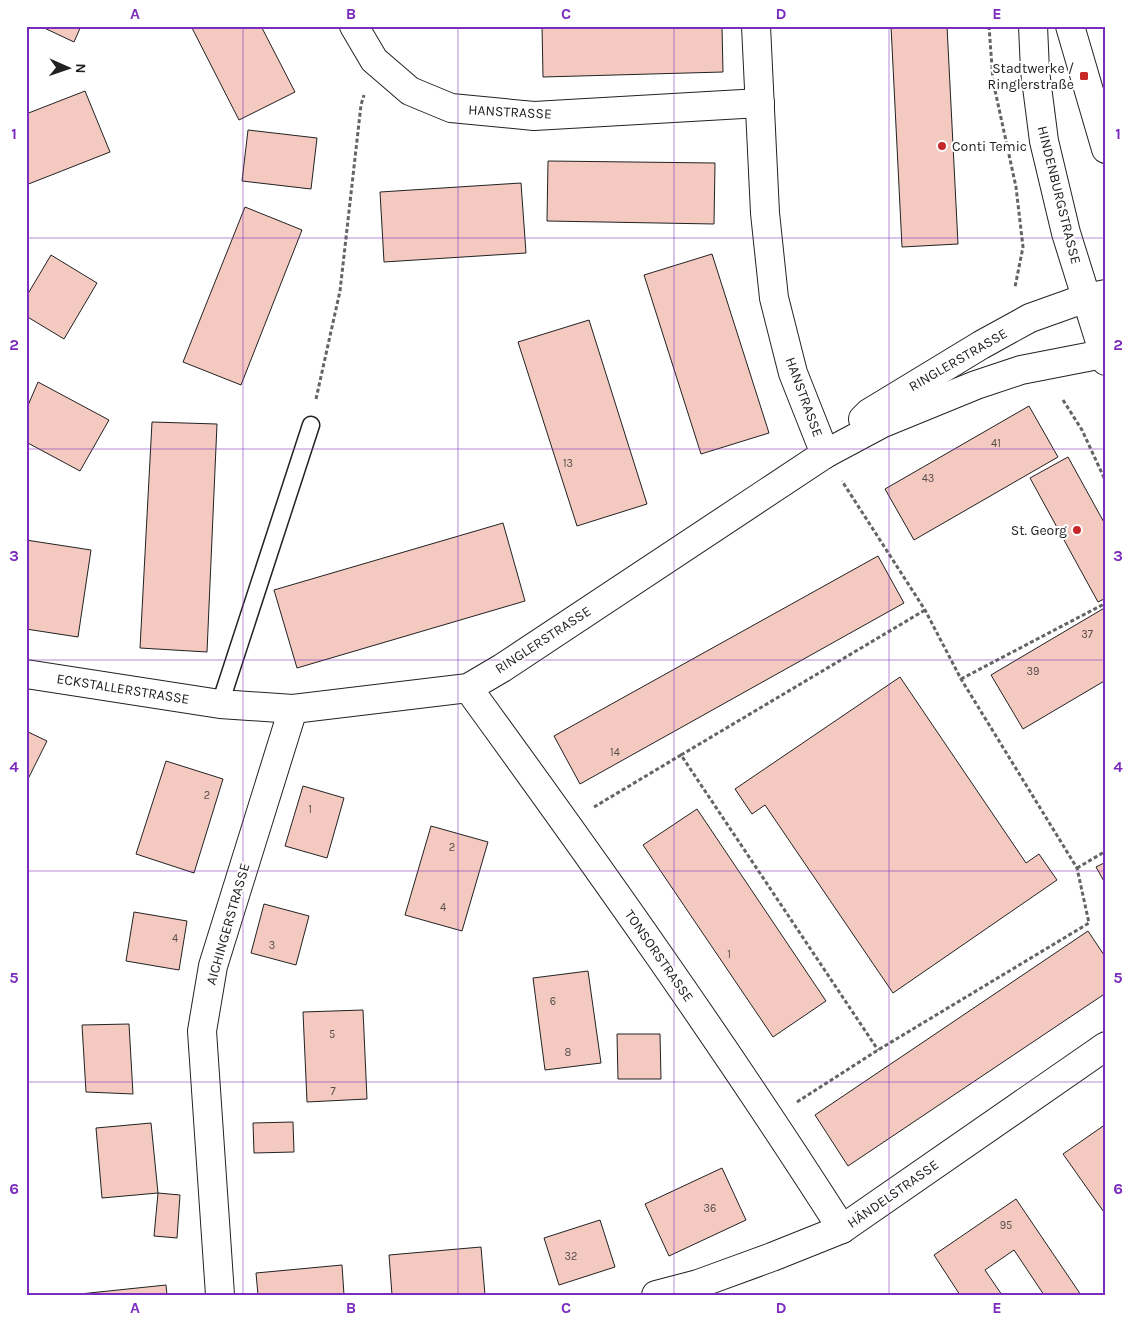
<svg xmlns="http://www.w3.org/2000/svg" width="1132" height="1321" font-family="Karla,sans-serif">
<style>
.building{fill:#f3c9c0;stroke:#222}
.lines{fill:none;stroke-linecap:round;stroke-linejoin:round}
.lane-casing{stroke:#222;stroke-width:19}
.street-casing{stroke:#222;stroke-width:30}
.secondary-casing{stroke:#222;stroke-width:30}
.primary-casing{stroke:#222;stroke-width:30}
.path{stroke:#646464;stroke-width:3;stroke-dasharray:4 2.5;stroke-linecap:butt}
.lane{stroke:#fff;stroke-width:16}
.street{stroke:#fff;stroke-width:28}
.secondary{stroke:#fff;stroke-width:28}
.primary{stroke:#fff;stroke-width:28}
.grid{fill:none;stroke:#7b2cbf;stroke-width:1;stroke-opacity:0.55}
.poi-dot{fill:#c62828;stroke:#fff;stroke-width:2}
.labels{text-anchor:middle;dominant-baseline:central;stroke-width:4;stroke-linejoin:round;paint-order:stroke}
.number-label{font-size:11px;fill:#564c4a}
.poi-label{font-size:14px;fill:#222;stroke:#fff;text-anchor:end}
.street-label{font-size:14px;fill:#222;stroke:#fff}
.neatline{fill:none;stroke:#7b2cbf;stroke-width:2}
.grid-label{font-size:16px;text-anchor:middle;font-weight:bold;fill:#7b2cbf}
</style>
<rect width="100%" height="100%" fill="#fff"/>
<!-- building -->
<g class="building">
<path d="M40 26H81L74 42Z"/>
<path d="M191 26H261L295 92 239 120Z"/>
<path d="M542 26H722L723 72 543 77Z"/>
<path d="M891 26H947L958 244 902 247Z"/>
<path d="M85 91 110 152 26 185V114Z"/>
<path d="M248 130 317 138 311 189 242 181Z"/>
<path d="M548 161 715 163 714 224 547 221Z"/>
<path d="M521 183 526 253 384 262 380 192Z"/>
<path d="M245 207 302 230 241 385 183 362Z"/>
<path d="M712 254 769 433 701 454 644 275Z"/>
<path d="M51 255 97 283 64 339 26 316V297Z"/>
<path d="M589 320 647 504 577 526 518 342Z"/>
<path d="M38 382 109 420 80 471 26 442V410Z"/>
<path d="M1029 406 1058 457 914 540 885 489Z"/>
<path d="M152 422 217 424 207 652 140 648Z"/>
<path d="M1068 457 1106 526V598L1098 602 1030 478Z"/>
<path d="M503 523 525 601 297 668 274 590Z"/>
<path d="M26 540 91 550 78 637 26 629Z"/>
<path d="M878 556 904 603 580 784 554 736Z"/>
<path d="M1106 607V680L1023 729 991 675Z"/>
<path d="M900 677 1026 863 1039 854 1057 880 893 993 765 805 752 814 735 789Z"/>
<path d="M26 731 47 741 26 783Z"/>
<path d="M166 761 223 779 194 873 136 854Z"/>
<path d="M303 786 344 798 327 858 285 846Z"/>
<path d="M697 809 826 1001 773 1037 643 845Z"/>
<path d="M431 826 488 842 462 931 405 915Z"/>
<path d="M1106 862V885L1096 867Z"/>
<path d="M264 904 309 916 296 965 251 953Z"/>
<path d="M134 912 187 921 179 970 126 961Z"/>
<path d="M1088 931 1106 958V993L848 1166 815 1115Z"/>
<path d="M588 971 601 1063 545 1070 533 978Z"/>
<path d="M363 1010 367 1099 307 1102 303 1012Z"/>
<path d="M129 1024 133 1094 86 1092 82 1025Z"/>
<path d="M617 1034H660L661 1079H618Z"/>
<path d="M293 1122 294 1152 254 1153 253 1123Z"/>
<path d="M151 1123 158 1193 102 1198 96 1128Z"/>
<path d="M1106 1124V1215L1063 1154Z"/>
<path d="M722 1168 746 1220 669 1256 645 1204Z"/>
<path d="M158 1193 180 1195 177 1238 154 1236Z"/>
<path d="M1016 1199 1081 1295H1044L1014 1250 985 1270 1002 1295H960L934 1255Z"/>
<path d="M600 1220 615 1267 559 1285 544 1238Z"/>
<path d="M481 1247 485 1295H392L389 1255Z"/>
<path d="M342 1265 344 1295H258L256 1273Z"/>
<path d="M166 1285 167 1295H70Z"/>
</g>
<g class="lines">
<!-- lane casing -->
<g class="lane-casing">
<path id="lane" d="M220 704 311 425"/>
</g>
<!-- street casing -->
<g class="street-casing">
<g id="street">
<path d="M354 26 374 60 410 91 451 108 534 116 760 103"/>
<path d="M756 26 765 213 774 298 793 373 825 454"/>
<path d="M863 419 869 413 981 345 1030 318 1086 298"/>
<path d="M26 674 220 704 293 709 468 688 502 668 825 454 883 423 976 385 1021 370 1103 354"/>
<path d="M468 688C597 865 724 1044 842 1229"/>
<path d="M220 1295 202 1031 213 966 293 709"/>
<path d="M656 1295 698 1284 772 1257 842 1229 1106 1046"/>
</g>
</g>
<!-- secondary casing -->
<g class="secondary-casing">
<path id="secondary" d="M1086 298 1106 294"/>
</g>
<!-- primary casing -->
<g class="primary-casing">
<g id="primary">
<path d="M1033 26 1035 71 1044 141 1066 233 1106 361"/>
<path d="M1070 26 1106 149"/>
</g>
</g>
<!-- path -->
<g class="path">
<path d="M989 26 993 81 1016 187 1023 247 1015 287"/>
<path d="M316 399 340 291 361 105 364 95"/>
<path d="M1063 400 1082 430 1106 482"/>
<path d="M961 679 1106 603"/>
<path d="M681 755 925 610"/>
<path d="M594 807 681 755 878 1050"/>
<path d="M1077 868 1106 851"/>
<path d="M797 1102 878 1050 1089 923 1077 868 961 679 925 610 842 481"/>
</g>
<!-- lane -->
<use href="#lane" class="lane"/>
<!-- street -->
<use href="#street" class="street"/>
<!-- secondary -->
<use href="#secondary" class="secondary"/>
<!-- primary -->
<use href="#primary" class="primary"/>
</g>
<!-- grid -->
<path class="grid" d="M243 26V1295M458 26V1295M674 26V1295M889 26V1295M26 238H1106M26 449H1106M26 660H1106M26 871H1106M26 1082H1106"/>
<!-- markers -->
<g class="poi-dot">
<rect x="1079" y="71" width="10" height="10" rx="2.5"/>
<circle cx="942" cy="146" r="5"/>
<circle cx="1077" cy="530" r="5"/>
</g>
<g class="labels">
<!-- number labels -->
<g class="number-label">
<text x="996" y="443">41</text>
<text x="568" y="463">13</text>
<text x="928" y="478">43</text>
<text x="1087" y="634">37</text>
<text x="1033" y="671">39</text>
<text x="615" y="752">14</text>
<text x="207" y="795">2</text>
<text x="310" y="809">1</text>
<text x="452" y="847">2</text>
<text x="443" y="907">4</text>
<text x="175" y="938">4</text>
<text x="272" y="945">3</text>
<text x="729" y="954">1</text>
<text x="553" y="1001">6</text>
<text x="332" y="1034">5</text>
<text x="568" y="1052">8</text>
<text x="333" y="1091">7</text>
<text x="710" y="1208">36</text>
<text x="1006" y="1225">95</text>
<text x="571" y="1256">32</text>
</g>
<!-- poi labels -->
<g class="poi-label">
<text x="1074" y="68">Stadtwerke /<tspan x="1074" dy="16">Ringlerstraße</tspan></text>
<text x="952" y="146" text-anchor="start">Conti Temic</text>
<text x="1067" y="530">St. Georg</text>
</g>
<!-- street labels -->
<g class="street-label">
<text transform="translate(510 112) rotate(3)">HANSTRASSE</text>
<text transform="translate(1059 195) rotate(76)">HINDENBURGSTRASSE</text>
<text transform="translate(958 360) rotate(-30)">RINGLERSTRASSE</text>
<text transform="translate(804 397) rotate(70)">HANSTRASSE</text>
<text transform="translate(543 640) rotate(-33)">RINGLERSTRASSE</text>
<text transform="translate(123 689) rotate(9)">ECKSTALLERSTRASSE</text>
<text transform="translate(228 924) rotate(-74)">AICHINGERSTRASSE</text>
<text transform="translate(659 956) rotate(55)">TONSORSTRASSE</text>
<text transform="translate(893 1194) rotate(-35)">HÄNDELSTRASSE</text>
</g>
</g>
<!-- border -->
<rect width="1132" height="1321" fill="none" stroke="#ffffff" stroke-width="55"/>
<!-- north arrow -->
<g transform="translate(68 68) rotate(92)" stroke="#ffffff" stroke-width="4" paint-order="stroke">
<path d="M0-4L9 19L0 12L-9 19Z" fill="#222222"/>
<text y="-8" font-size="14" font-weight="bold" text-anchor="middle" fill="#222222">N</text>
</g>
<rect x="28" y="28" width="1076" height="1266" class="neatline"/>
<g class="grid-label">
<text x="135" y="19">A</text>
<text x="351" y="19">B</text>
<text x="566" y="19">C</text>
<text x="781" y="19">D</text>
<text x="997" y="19">E</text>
<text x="14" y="139">1</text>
<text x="1118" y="139">1</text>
<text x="14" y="350">2</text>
<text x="1118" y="350">2</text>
<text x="14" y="561">3</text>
<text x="1118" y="561">3</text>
<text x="14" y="772">4</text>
<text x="1118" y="772">4</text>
<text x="14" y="983">5</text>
<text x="1118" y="983">5</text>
<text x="14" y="1194">6</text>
<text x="1118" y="1194">6</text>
<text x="135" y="1313">A</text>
<text x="351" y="1313">B</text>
<text x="566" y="1313">C</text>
<text x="781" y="1313">D</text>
<text x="997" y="1313">E</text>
</g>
</svg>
